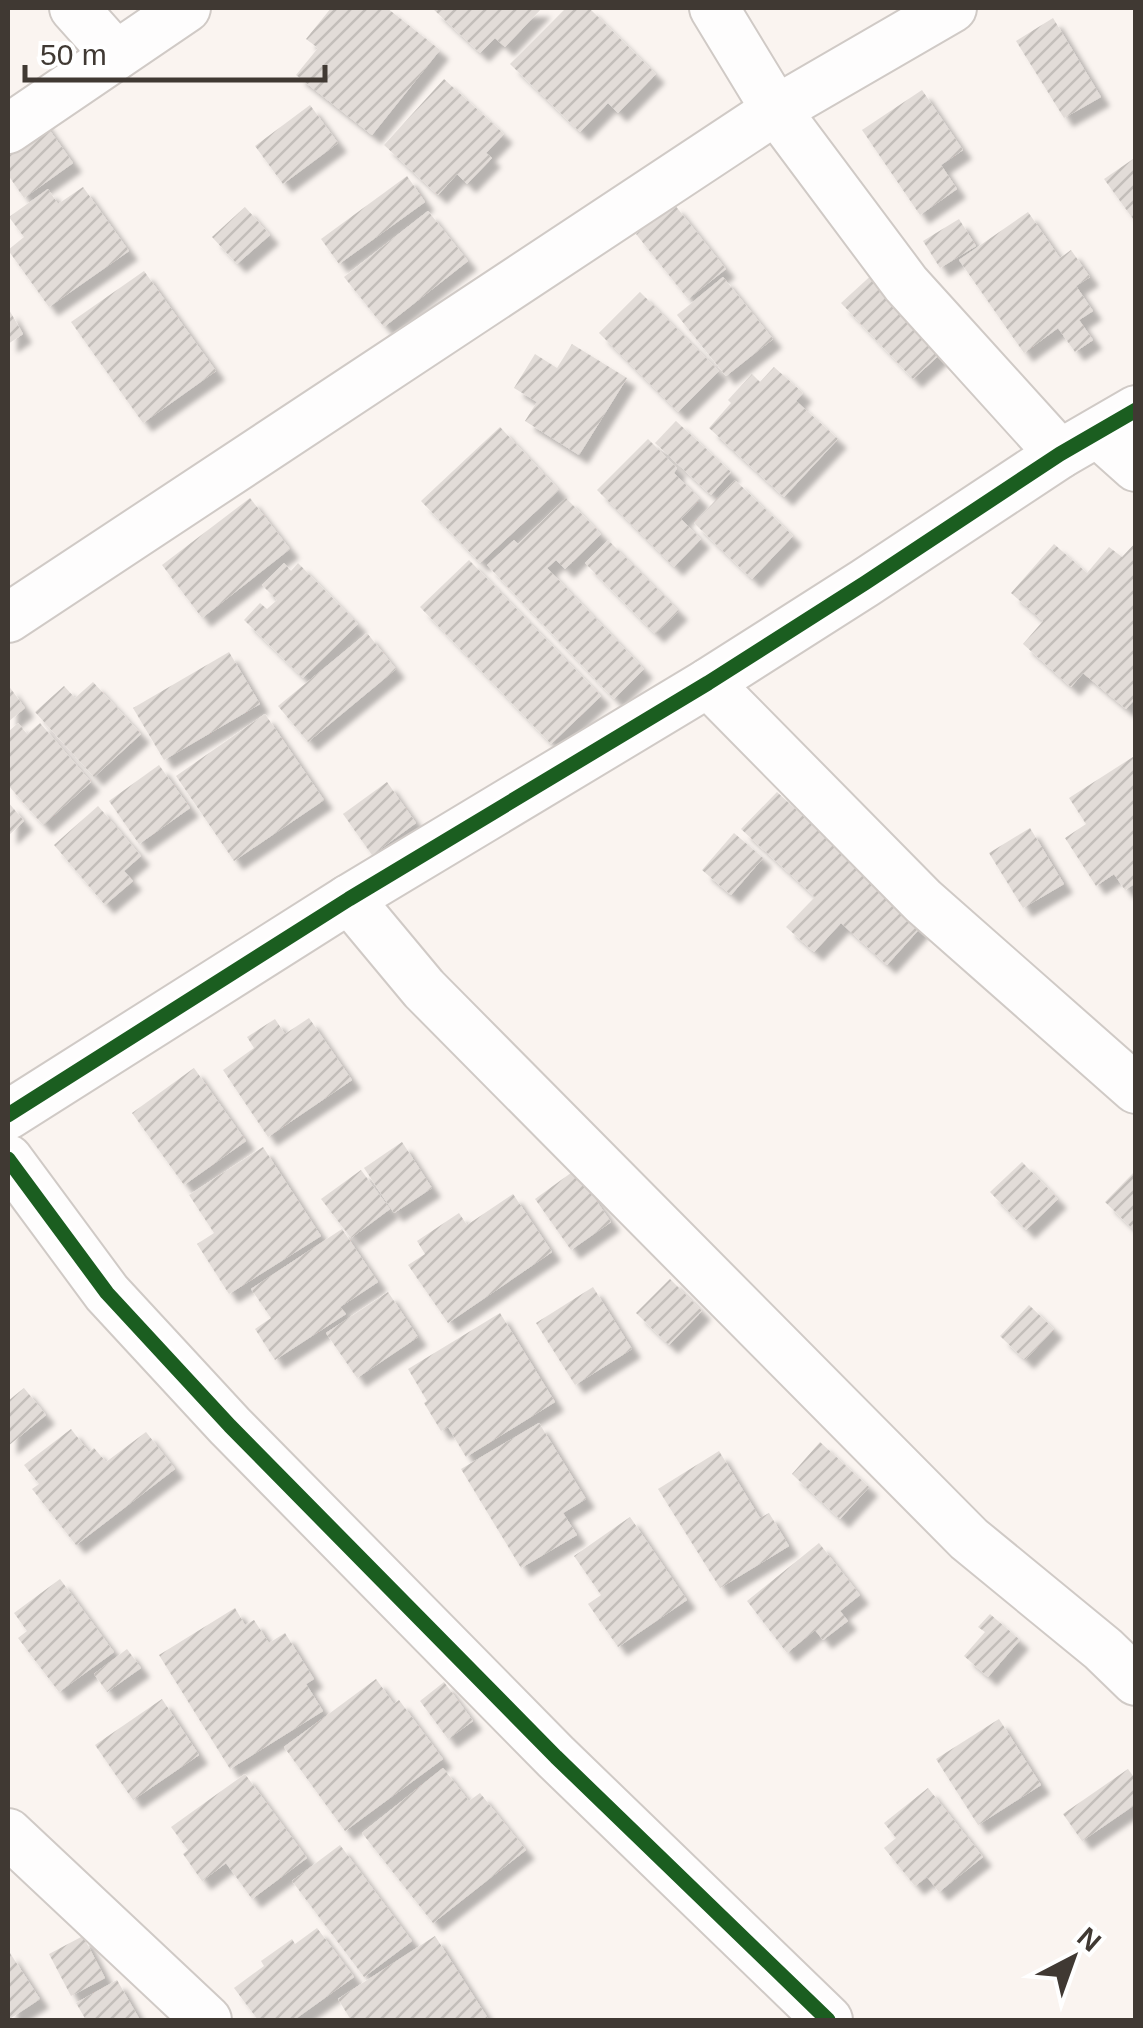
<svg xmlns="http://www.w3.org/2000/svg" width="1143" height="2028" font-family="Arial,sans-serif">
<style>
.building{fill:url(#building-hatch);filter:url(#shadow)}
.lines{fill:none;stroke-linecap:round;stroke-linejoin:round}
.minor-casing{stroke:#d0cac6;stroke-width:52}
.minor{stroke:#fefdfd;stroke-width:48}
.cycleway-casing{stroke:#fff;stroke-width:21}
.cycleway{stroke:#1b5e20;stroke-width:15}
</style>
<defs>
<pattern id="building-hatch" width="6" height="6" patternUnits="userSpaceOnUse" patternTransform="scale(2.5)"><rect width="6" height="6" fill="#e2dcd8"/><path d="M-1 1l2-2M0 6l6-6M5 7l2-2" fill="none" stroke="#c3beba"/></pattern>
<filter id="shadow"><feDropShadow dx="9" dy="9" stdDeviation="2.5" flood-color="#0004"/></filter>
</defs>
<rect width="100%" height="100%" fill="#faf4f0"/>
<!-- building -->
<g class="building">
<path d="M331 8H342L345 10 347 8H387L440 50 372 135 296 75 318 48 306 39Z"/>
<path d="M432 8H542L505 47 495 38 480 53Z"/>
<path d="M566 8H589L656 74 618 113 608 103 580 132 510 64Z"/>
<path d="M1053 18 1101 97 1064 118 1016 41Z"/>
<path d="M444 79 504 134 486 153 492 158 467 184 457 174 438 195 384 145Z"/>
<path d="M922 90 963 150 941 165 957 189 920 215 862 130Z"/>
<path d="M310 105 338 143 283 184 255 146Z"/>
<path d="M41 118 73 163 24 198 8 175V142Z"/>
<path d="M1136 157V223L1104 179Z"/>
<path d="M407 176 425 202 339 264 321 239Z"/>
<path d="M83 187 129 251 49 307 8 250 24 237 9 217 48 189 58 204Z"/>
<path d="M674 204 726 269 688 299 636 234Z"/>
<path d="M245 207 270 235 237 264 212 237Z"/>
<path d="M428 211 468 261 384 327 344 277Z"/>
<path d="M1028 212 1060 258 1071 250 1090 277 1076 286 1093 311 1079 320 1093 340 1075 352 1058 328 1024 353 959 260Z"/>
<path d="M959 219 976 246 940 268 923 241Z"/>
<path d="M144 271 216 371 143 423 71 322Z"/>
<path d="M876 271 947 348 913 379 841 303Z"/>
<path d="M723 277 773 339 726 376 677 315Z"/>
<path d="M640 292 719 371 678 412 599 333Z"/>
<path d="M8 308 23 334 8 344Z"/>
<path d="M572 344 627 378 579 455 525 421 537 402 514 388 535 354 557 368Z"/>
<path d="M774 367 803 393 796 401 838 439 784 497 709 428 731 403 728 400 752 374 760 382Z"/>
<path d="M676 421 731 472 711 495 655 443Z"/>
<path d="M500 427 559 490 480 563 421 501Z"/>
<path d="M648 439 677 468 674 473 700 499 681 519 701 539 674 567 597 490Z"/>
<path d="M735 480 793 536 752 579 694 523Z"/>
<path d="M250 498 290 549 202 618 162 565Z"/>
<path d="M566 498 601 534 565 569 556 560 547 568 644 669 614 699 487 565 514 540 518 544Z"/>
<path d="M608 540 679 611 655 634 585 563Z"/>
<path d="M1136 542V698L1126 709 1083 673 1071 687 1023 644 1043 621 1011 593 1054 544 1087 573 1109 547 1122 557Z"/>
<path d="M469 560 601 696 551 744 420 607Z"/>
<path d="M284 563 291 571 298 563 358 624 303 678 244 620 260 603 267 609 277 600 262 585Z"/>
<path d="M367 633 396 669 308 742 278 706Z"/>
<path d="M229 652 260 704 164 760 133 708Z"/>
<path d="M93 682 141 734 94 777 35 712 64 686 75 698Z"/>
<path d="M8 685 25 708 8 722Z"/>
<path d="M265 714 324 800 234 861 176 776Z"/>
<path d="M18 723 27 734 40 723 91 782 43 825 8 785V732Z"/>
<path d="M1136 755V883L1125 890 1114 874 1096 886 1065 838 1086 824 1069 798Z"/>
<path d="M159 765 190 808 139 844 109 801Z"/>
<path d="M387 782 416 823 372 855 343 814Z"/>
<path d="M777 792 922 926 887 965 841 923 814 952 786 927 815 897 741 829Z"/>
<path d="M8 802 24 821 8 836Z"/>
<path d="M98 806 141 856 124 871 133 881 105 905 54 845Z"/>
<path d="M1030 828 1064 884 1023 908 989 853Z"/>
<path d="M734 833 763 858 731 895 702 870Z"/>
<path d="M309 1018 352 1080 268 1137 223 1070 254 1048 247 1037 275 1019 285 1034Z"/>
<path d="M194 1068 246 1141 184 1185 132 1113Z"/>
<path d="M402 1142 432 1188 394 1213 364 1168Z"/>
<path d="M263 1147 321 1236 229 1294 197 1244 214 1233 189 1195Z"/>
<path d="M1022 1162 1058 1199 1026 1230 990 1192Z"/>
<path d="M361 1170 390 1209 351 1238 321 1199Z"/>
<path d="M575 1170 611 1222 571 1250 535 1199Z"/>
<path d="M1136 1170V1232L1105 1202Z"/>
<path d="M513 1194 552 1252 448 1323 408 1265 425 1254 417 1241 459 1213 467 1225Z"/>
<path d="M342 1229 378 1282 340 1307 346 1314 275 1360 255 1329 271 1318 251 1289Z"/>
<path d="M670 1279 702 1311 669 1345 636 1313Z"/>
<path d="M593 1287 632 1349 575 1385 536 1323Z"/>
<path d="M388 1292 418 1337 357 1378 326 1333Z"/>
<path d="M1029 1305 1054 1329 1025 1360 1000 1336Z"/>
<path d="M500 1313 555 1402 466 1457 448 1427 441 1431 424 1403 427 1401 408 1369Z"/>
<path d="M24 1388 46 1415 8 1446V1401Z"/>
<path d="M539 1423 586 1499 563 1513 577 1535 521 1568 461 1469Z"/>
<path d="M71 1429 89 1452 94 1448 106 1462 146 1432 175 1469 76 1545 32 1489 39 1484 24 1465Z"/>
<path d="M820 1442 869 1487 840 1519 792 1474Z"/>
<path d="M719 1451 760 1518 769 1513 789 1546 720 1588 658 1489Z"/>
<path d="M630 1517 687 1600 618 1647 588 1604 601 1595 574 1556Z"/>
<path d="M819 1543 860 1595 840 1611 848 1621 823 1640 815 1630 787 1653 747 1601Z"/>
<path d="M60 1579 114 1652 59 1692 18 1638 27 1631 14 1613Z"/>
<path d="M235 1608 245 1625 254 1620 269 1643 285 1633 314 1679 306 1684 323 1711 230 1769 159 1655Z"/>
<path d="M990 1614 1020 1640 988 1677 964 1656 985 1632 978 1627Z"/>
<path d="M127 1649 141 1668 107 1692 94 1674Z"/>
<path d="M376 1679 394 1704 399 1700 443 1759 345 1831 284 1747Z"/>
<path d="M444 1682 473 1721 448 1739 420 1701Z"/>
<path d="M162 1699 199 1755 133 1800 95 1745Z"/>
<path d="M999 1719 1041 1785 978 1825 936 1759Z"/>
<path d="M443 1768 469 1801 480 1793 526 1850 433 1923 362 1833Z"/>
<path d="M1128 1769 1136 1780V1804L1082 1841 1063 1814Z"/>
<path d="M245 1774 307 1858 252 1899 226 1863 202 1881 183 1854 188 1850 171 1827Z"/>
<path d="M928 1788 983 1857 939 1892 927 1877 915 1886 884 1848 896 1838 884 1823Z"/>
<path d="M340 1845 412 1941 364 1977 292 1881Z"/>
<path d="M317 1928 354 1977 294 2020H258L234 1988 264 1966 261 1961 292 1939 295 1944Z"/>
<path d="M83 1936 105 1978 71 1996 49 1954Z"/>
<path d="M435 1936 489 2020H351L338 1999Z"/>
<path d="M8 1950 40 1999 8 2020Z"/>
<path d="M117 1980 140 2020H86L76 2003Z"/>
</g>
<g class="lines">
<!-- minor casing -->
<g class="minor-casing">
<g id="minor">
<path d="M74 8 116 55"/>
<path d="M714 8 776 110 906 284 1060 454"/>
<path d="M8 129 186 8"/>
<path d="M1098 433 1136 467"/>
<path d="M8 618 776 110 952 8"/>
<path d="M708 683 923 901 1136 1089"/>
<path d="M349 899 424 989 969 1539 1103 1649 1136 1681"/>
<path d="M8 1115 349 899 708 683 865 583 1060 454 1136 410"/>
<path d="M8 1159 107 1293 230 1426 556 1757 828 2020"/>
<path d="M8 1833 207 2020"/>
</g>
</g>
<!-- minor -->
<use href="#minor" class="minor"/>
<!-- cycleway casing -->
<g class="cycleway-casing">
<g id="cycleway">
<path d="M8 1115 349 899 708 683 865 583 1060 454 1136 410"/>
<path d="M8 1159 107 1293 230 1426 556 1757 828 2020"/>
</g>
</g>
<!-- cycleway -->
<use href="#cycleway" class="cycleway"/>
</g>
<!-- border -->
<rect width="1143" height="2028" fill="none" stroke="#403933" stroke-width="20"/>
<!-- north arrow -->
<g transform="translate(1073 1958) rotate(41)" stroke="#ffffff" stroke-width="8" paint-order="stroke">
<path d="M0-8L18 38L0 25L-18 38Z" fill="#403933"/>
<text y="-15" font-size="28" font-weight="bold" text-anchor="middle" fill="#403933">N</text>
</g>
<!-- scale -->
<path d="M25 65v15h300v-15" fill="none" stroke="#403933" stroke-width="5"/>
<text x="40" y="65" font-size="30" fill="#403933" stroke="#ffffff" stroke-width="8" paint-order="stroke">50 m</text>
</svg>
